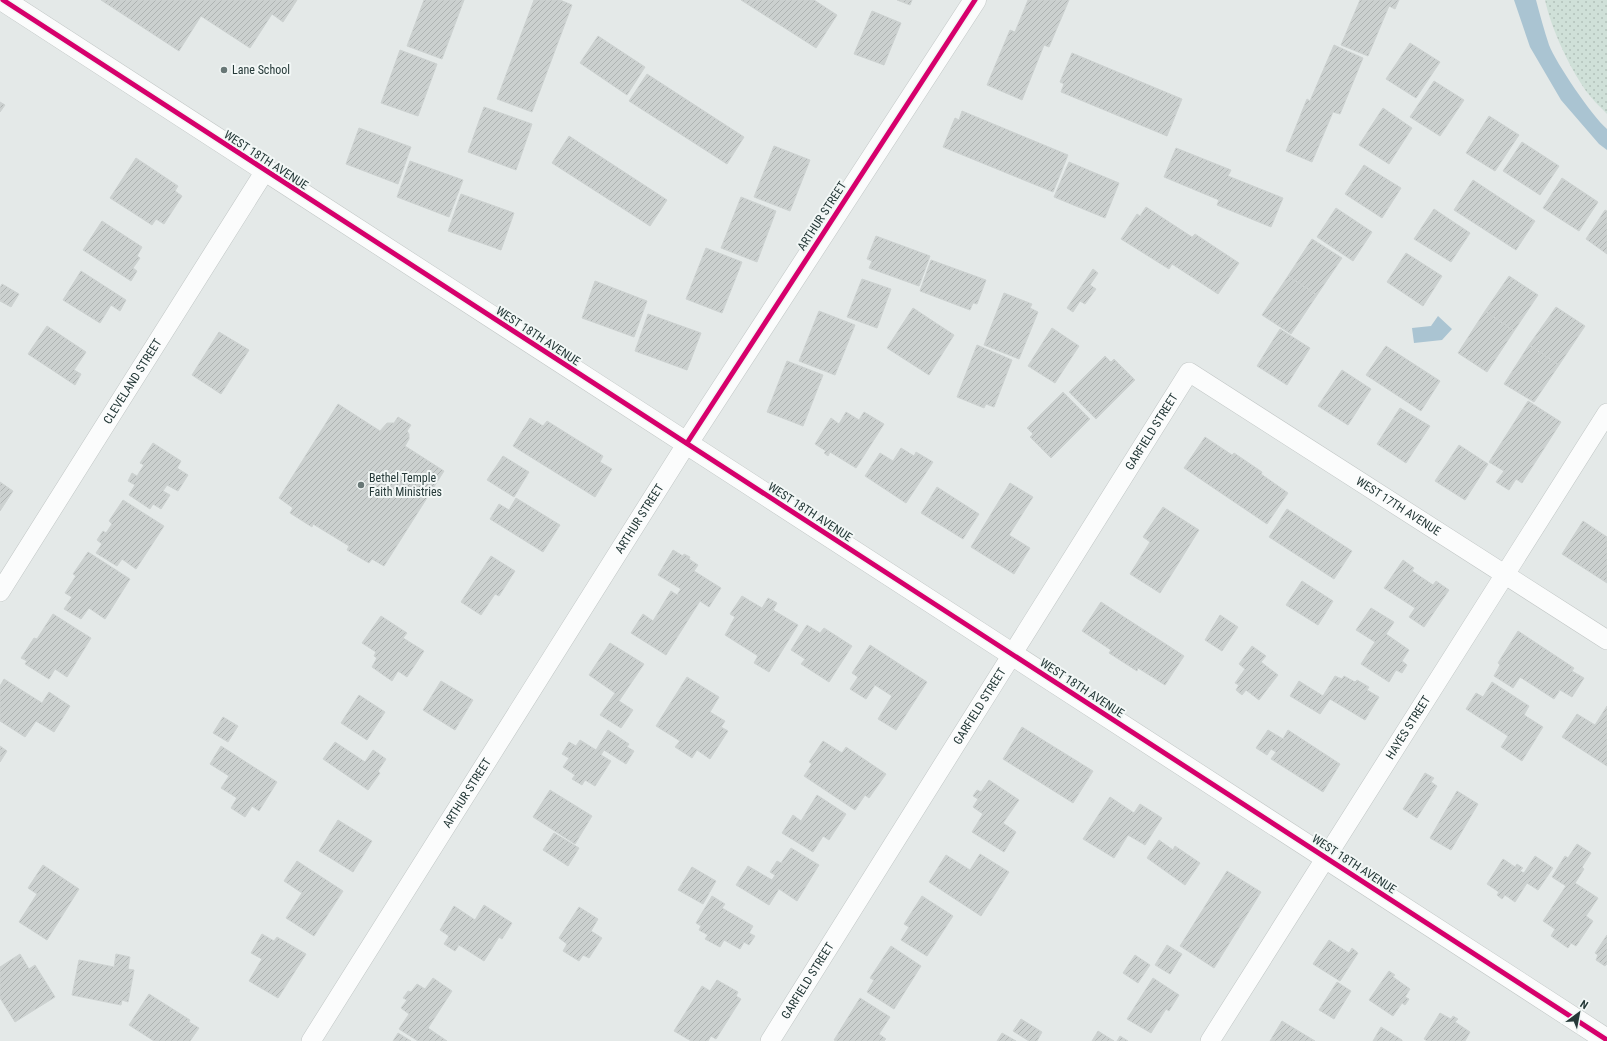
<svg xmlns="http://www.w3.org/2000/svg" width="1607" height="1041" font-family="'Roboto Condensed',sans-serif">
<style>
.park{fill:url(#park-dots)}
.water{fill:#aac4d2}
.building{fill:url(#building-hatch);stroke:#cdd2d1}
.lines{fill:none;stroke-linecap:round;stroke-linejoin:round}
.street-casing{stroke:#c1c6c5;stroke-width:20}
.secondary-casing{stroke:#c2c7c6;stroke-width:23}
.street{stroke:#fbfcfc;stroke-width:19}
.secondary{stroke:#fbfcfc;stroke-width:22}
.cycleway-casing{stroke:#f2f7f6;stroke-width:8}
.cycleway{stroke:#d6006c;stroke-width:5}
.poi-dot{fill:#687776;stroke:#f2f7f6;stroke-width:1.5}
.labels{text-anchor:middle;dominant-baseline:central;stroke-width:4;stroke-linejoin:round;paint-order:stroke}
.poi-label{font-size:12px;fill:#253938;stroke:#f2f7f6;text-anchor:start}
.street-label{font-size:12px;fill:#253938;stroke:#f2f7f6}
</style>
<defs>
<pattern id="park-dots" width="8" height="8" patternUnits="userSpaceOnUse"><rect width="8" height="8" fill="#cfe0d8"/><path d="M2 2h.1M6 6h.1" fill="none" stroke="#b2c1ba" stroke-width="1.8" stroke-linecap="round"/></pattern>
<pattern id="building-hatch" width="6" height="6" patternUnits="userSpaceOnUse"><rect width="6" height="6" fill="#cbd0cf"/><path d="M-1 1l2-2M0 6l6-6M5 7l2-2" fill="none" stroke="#aeb3b2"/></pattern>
</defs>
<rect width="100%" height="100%" fill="#e4e9e8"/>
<!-- park -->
<path class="park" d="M1545 0H1607V114C1600 107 1592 99 1586 91 1569 67 1551 28 1545 0Z"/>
<!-- water -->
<g class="water">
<path d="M1514 0H1536C1540 15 1544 30 1549 45 1556 63 1592 116 1607 129V150L1599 144 1561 100 1530 47Z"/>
<path d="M1438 316 1452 329 1442 340 1414 343 1412 328 1431 326Z"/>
</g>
<!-- building -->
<g class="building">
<path d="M101 0H297L283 22 272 14 250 48 201 16 179 51Z"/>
<path d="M424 0H464L442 59 407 46Z"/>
<path d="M534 0H560L572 5 532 112 497 99Z"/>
<path d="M741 0H814L837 15 816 48Z"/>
<path d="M897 0H912L910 5Z"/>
<path d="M1028 0H1069L1049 47 1044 45 1022 100 987 85 1010 30 1015 32Z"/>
<path d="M1360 0H1399L1395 9 1389 6 1368 56 1341 45Z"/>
<path d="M872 11 901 23 884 65 854 54Z"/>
<path d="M598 36 645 67 627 95 580 63Z"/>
<path d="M1410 43 1440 62 1416 98 1386 79Z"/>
<path d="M1334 45 1363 58 1340 114 1333 112 1312 162 1286 151 1307 99 1310 101Z"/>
<path d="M400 50 437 64 418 116 381 103Z"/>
<path d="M1072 53 1182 99 1167 136 1061 92 1064 84 1060 82Z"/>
<path d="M647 74 744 137 727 164 629 101Z"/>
<path d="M1434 81 1464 100 1440 136 1410 117Z"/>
<path d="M0 102 5 105 0 112Z"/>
<path d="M484 107 532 124 516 170 468 152Z"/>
<path d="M1383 108 1412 128 1389 164 1359 145Z"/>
<path d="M962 111 1068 155 1053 192 943 147 955 118 959 120Z"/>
<path d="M1489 116 1519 135 1495 171 1466 153Z"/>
<path d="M359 128 411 147 398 184 346 164Z"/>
<path d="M569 136 667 200 650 226 552 163Z"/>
<path d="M1522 142 1559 166 1540 195 1503 171Z"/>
<path d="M774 146 810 160 790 211 754 197Z"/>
<path d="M1176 148 1231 170 1228 176 1283 198 1271 227 1217 205 1219 200 1164 177Z"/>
<path d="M136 158 178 186 175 191 182 196 164 224 156 219 152 225 110 198Z"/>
<path d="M410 161 463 180 449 217 397 197Z"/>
<path d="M1069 162 1119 183 1105 218 1054 197Z"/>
<path d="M1364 165 1401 188 1382 218 1345 194Z"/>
<path d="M1562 178 1598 202 1579 231 1543 208Z"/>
<path d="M1473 180 1535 221 1516 250 1454 210Z"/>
<path d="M461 194 514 213 501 250 448 231Z"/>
<path d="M741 197 776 211 757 262 721 248Z"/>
<path d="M1146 207 1192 237 1195 234 1239 263 1218 294 1172 264 1169 269 1121 239 1137 214 1140 216Z"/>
<path d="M1336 208 1372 232 1353 261 1317 237Z"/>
<path d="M1434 209 1470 233 1451 262 1414 239Z"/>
<path d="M1605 210 1607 211V254L1586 239Z"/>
<path d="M102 221 142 247 137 256 140 258 133 268 137 271 131 281 83 250Z"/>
<path d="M876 236 930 256 919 286 869 268 872 261 867 259Z"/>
<path d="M1312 239 1342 258 1317 295 1288 276Z"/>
<path d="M706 248 742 262 722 313 686 299Z"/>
<path d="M1406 253 1442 276 1423 306 1387 282Z"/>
<path d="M931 260 986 280 977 304 973 303 970 310 920 291Z"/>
<path d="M1093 269 1098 273 1090 285 1096 289 1085 304 1080 301 1073 312 1067 308Z"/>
<path d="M81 271 126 300 120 311 111 305 100 323 63 300Z"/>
<path d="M1288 276 1317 295 1291 334 1262 315Z"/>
<path d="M1509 276 1538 295 1514 331 1485 311Z"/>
<path d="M862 279 891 289 877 328 847 317Z"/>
<path d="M595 281 647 301 634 337 582 318Z"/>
<path d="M2 284 19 294 11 307 0 301V288Z"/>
<path d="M1004 293 1032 304 1030 308 1038 312 1019 359 984 345Z"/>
<path d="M1556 307 1585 326 1559 365 1529 345Z"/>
<path d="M913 308 954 335 929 375 887 348Z"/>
<path d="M819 311 855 325 835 375 799 361Z"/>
<path d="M1485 311 1514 331 1487 372 1458 353Z"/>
<path d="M648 314 701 333 687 370 635 351Z"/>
<path d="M47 326 86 352 74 370 81 374 75 385 28 354Z"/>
<path d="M1052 328 1079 346 1055 383 1028 366Z"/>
<path d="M1280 329 1310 348 1287 385 1257 366Z"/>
<path d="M219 332 249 350 221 394 192 375Z"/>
<path d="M977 345 1012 360 994 407 986 404 984 408 957 397Z"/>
<path d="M1529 345 1559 365 1534 402 1504 384Z"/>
<path d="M1386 346 1440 381 1421 411 1366 375Z"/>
<path d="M1105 356 1111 362 1114 359 1135 380 1096 419 1069 392Z"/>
<path d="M787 361 823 375 803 426 767 412Z"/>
<path d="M1342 370 1371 389 1348 425 1318 406Z"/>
<path d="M1063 392 1090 419 1051 458 1030 437 1033 434 1027 428Z"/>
<path d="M1528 401 1561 422 1522 483 1516 479 1509 490 1496 482 1504 471 1489 462Z"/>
<path d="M338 404 380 431 387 423H394L398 417 411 425 407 431 409 434V439L405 446 444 471 384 566 372 559 369 563 347 550 349 546 313 524 312 527 290 513 293 508 279 498Z"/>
<path d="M1400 408 1430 426 1406 463 1377 444Z"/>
<path d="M846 412 859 420 864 412 884 424 856 468 830 452 828 456 824 453 826 451 815 444 831 418 839 424Z"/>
<path d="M530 418 543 426 547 421 603 456 600 462 612 469 595 497 513 446Z"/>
<path d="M1205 437 1232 455 1234 453 1262 472 1261 474 1288 493 1267 524 1184 468Z"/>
<path d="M153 443 181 461 177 468 188 475 178 491 167 485 163 491 170 495 161 509 153 504 150 509 129 495 135 485 128 481 132 473 137 476 144 465 140 463Z"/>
<path d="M1459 445 1488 464 1465 500 1435 481Z"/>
<path d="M901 448 914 456 916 452 933 462 906 503 865 476 880 453 893 461Z"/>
<path d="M503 456 529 472 514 497 487 480Z"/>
<path d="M0 482 13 491 0 511Z"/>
<path d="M1010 483 1033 497 1009 535 1030 548 1014 574 971 547Z"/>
<path d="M937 487 979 514 963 539 921 513Z"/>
<path d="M516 498 560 525 543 552 490 519 499 504 509 510Z"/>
<path d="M123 500 164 526 136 569 122 559 117 566 96 553 102 544 97 540 103 531 106 533 112 524 109 521Z"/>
<path d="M1163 507 1199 530 1160 593 1130 574 1150 542 1143 537Z"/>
<path d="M1287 509 1352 551 1334 579 1269 537Z"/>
<path d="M1583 521 1607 537V583L1562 554Z"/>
<path d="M673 550 683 556 684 554 690 557 689 559 698 565 694 571 721 588 709 607 700 601 666 655 631 633 643 614 653 621 671 591 677 595 681 589 658 575Z"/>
<path d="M88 552 130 579 105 619 89 608 81 619 64 609 72 597 65 593 76 576 73 574Z"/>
<path d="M491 556 515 571 499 596 495 594 481 615 461 602Z"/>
<path d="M1403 560 1414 568 1412 571 1433 585 1436 581 1449 590 1424 627 1409 617 1415 608 1384 588Z"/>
<path d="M1302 581 1333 601 1318 625 1286 605Z"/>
<path d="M742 596 762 608 768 598 777 603 773 610 798 625 769 672 754 663 758 656 725 635 735 617 730 614Z"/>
<path d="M1101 602 1184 656 1165 685 1138 668 1137 671 1109 653 1111 650 1082 631Z"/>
<path d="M1371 608 1394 622 1386 634 1409 650 1402 661 1407 665 1402 673 1396 670 1389 682 1361 664 1375 642 1356 630Z"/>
<path d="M53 614 91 638 67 677 55 669 49 679 25 664 27 661 21 658 34 638 37 639Z"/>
<path d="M1220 615 1238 627 1222 651 1205 640Z"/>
<path d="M381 616 407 633 403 638 424 651 407 677 398 671 392 681 372 667 377 658 374 656 376 652 362 643Z"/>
<path d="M807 625 820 633 824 628 852 646 829 682 801 664 805 659 791 650Z"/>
<path d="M1518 631 1574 668 1572 671 1584 678 1572 697 1560 690 1554 699 1520 677 1513 688 1494 676 1500 665 1498 663Z"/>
<path d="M610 643 644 664 619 701 633 710 621 728 600 715 615 693 589 675Z"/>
<path d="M870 645 927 682 896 730 878 719 892 696 875 685 866 699 850 689 858 677 852 673Z"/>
<path d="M1252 646 1266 656 1261 662 1278 675 1259 700 1246 690 1242 695 1236 690 1239 685 1235 683 1245 669 1239 664Z"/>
<path d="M1335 676 1342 679 1344 676 1355 682 1357 680 1369 687 1367 690 1379 697 1365 720 1330 699 1320 714 1290 696 1299 681 1323 696Z"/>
<path d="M687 677 719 697 710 712 725 721 721 727 728 731 710 759 697 750 692 758 675 747 680 741 656 726Z"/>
<path d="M4 679 42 703 49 692 70 706 54 732 36 721 25 737 0 721V686Z"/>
<path d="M441 681 473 700 455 730 423 710Z"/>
<path d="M1492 682 1529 706 1524 715 1543 727 1522 761 1501 747 1508 736 1466 709 1476 693 1483 697Z"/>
<path d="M359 695 385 712 367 740 341 723Z"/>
<path d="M1607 706V766L1562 737 1577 714 1595 725Z"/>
<path d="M223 717 238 726 228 742 213 733Z"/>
<path d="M1022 727 1093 771 1073 803 1003 759Z"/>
<path d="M608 730 629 744 627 747 634 751 626 764 604 750 601 755 611 761 595 786 585 780 582 785 572 779 575 775 563 767 569 758 562 754 569 742 576 746 580 740 596 750Z"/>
<path d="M1268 730 1283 739 1288 730 1340 764 1323 792 1271 759 1276 752 1271 749 1267 755 1256 748Z"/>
<path d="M823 741 842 753 846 747 886 774 869 798 865 795 855 810 804 776 812 764 809 762Z"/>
<path d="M335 742 365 762 373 750 386 759 378 771 380 773 368 790 323 759Z"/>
<path d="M0 746 7 751 0 762Z"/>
<path d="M221 746 277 782 259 811 252 806 245 817 231 808 237 798 221 788 229 776 210 764Z"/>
<path d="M1425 773 1434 778 1431 782 1437 786 1417 818 1403 809Z"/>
<path d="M989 780 1019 800 1003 823 1016 832 1004 852 972 832 983 814 973 807 978 799 973 796 977 790 981 792Z"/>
<path d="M550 790 592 816 575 844 533 817Z"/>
<path d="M1457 791 1478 804 1451 850 1430 838Z"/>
<path d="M817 795 846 814 829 840 823 836 813 852 782 833 793 815 801 821Z"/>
<path d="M1110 797 1134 813 1140 804 1162 818 1145 845 1128 835 1114 858 1083 839Z"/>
<path d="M338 820 372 841 353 872 319 851Z"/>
<path d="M554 833 579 848 568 866 543 850Z"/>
<path d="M1159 840 1173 850 1175 846 1200 863 1185 885 1147 858Z"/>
<path d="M1577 844 1591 853 1582 867 1584 869 1575 883 1598 898 1586 916 1593 921 1576 946 1571 943 1568 948 1551 936 1555 929 1543 921 1566 886 1552 877 1565 856 1568 858Z"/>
<path d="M791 848 819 865 797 901 779 889 769 905 736 885 748 866 772 880 775 875 770 872 777 861 781 863Z"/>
<path d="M980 854 1009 872 981 916 929 882 946 855 970 870Z"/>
<path d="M1535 856 1553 868 1538 890 1527 883 1515 902 1505 895 1502 899 1497 895 1499 892 1487 884 1503 859 1515 867 1517 864 1523 868 1520 871 1524 873Z"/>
<path d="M297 861 343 891 314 936 286 918 302 893 284 881Z"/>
<path d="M43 865 79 889 47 940 19 922 37 894 28 888Z"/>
<path d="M692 867 716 881 703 904 678 890Z"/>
<path d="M1227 871 1261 892 1214 968 1180 946Z"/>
<path d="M712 896 725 904 722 908 753 926 749 933 755 936 749 945 744 942 740 949 724 940 720 947 705 939 708 935 699 930 701 926 696 923Z"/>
<path d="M922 896 953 916 927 956 901 940 909 927 904 924Z"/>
<path d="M484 905 512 923 502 939 499 937 484 961 459 945 455 951 444 944 449 936 440 930 454 906 475 920Z"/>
<path d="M579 907 598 919 591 931 602 938 589 958 583 955 579 961 563 951 567 944 559 938Z"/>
<path d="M262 934 274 941 277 937 306 954 278 998 249 981 262 959 251 953Z"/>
<path d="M1607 935V964L1605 966 1596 960 1598 955 1595 953Z"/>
<path d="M1329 940 1349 953 1352 948 1358 953 1340 981 1313 964Z"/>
<path d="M1167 945 1182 954 1170 974 1155 965Z"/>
<path d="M891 946 921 966 894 1009 867 992 874 980 870 978Z"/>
<path d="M20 954 29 969 35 965 55 997 15 1022 0 998V967Z"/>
<path d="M116 954 130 957 128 969 134 970 128 1002 122 1000 121 1005 72 995 79 960 114 967Z"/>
<path d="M1135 955 1150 965 1138 983 1123 973Z"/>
<path d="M1389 971 1395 975 1393 977 1410 989 1405 997 1409 999 1405 1005 1402 1003 1393 1016 1369 1000Z"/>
<path d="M433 978 452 991 428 1028 447 1041H418L399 1029 409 1014 401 1008 407 1000 403 998 408 991 411 992 417 984 425 989Z"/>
<path d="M1153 978 1179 995 1169 1011 1166 1009 1151 1033 1127 1019Z"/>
<path d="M717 980 738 992 736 996 741 999 716 1039 711 1036 708 1041H691L674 1031 702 986 710 991Z"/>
<path d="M1337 982 1351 991 1334 1019 1319 1010Z"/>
<path d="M149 994 190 1020 189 1022 199 1028 190 1041H154L129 1025Z"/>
<path d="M860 998 890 1017 879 1034 886 1039 884 1041H836L834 1040Z"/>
<path d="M1440 1013 1451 1019 1453 1016 1458 1019 1455 1022 1470 1032 1465 1041H1427L1424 1039Z"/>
<path d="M1021 1019 1042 1032 1037 1041H1029L1013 1031Z"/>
<path d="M1282 1021 1315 1041H1270Z"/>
<path d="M1381 1027 1402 1040V1041H1373Z"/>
<path d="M1098 1031 1114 1041H1092Z"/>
<path d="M398 1033 411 1041H393Z"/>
<path d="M1002 1033 1016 1041H997Z"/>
<path d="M1120 1036 1128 1041H1117Z"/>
</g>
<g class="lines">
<!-- street casing -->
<g class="street-casing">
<g id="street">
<path id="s1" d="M0 592 265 171"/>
<path id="s2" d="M311 1041 687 443"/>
<path id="s3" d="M770 1041 1189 372 1607 640"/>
<path id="s4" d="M1210 1041 1607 413"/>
</g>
</g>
<!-- secondary casing -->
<g class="secondary-casing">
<g id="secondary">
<path d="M3 0 1607 1040"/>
<path d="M687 443 975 0"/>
</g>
</g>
<!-- street -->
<use href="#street" class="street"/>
<!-- secondary -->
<use href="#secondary" class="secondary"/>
<!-- cycleway casing -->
<g class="cycleway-casing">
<g id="cycleway">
<path d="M3 0 1607 1040"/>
<path d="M687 443 975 0"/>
</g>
</g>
<!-- cycleway -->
<use href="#cycleway" class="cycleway"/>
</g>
<!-- markers -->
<g class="poi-dot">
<circle cx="224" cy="70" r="4"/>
<circle cx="361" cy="485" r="4"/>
</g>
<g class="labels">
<!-- poi labels -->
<g class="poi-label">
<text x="232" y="70">Lane School</text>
<text x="369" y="478">Bethel Temple<tspan x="369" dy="14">Faith Ministries</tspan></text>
</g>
<!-- street labels -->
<g class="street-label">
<text transform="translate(266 160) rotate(33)">WEST 18TH AVENUE</text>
<text transform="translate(822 216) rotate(-57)">ARTHUR STREET</text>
<text transform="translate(538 336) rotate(33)">WEST 18TH AVENUE</text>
<text stroke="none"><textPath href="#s1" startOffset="249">CLEVELAND STREET</textPath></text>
<text stroke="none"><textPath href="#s3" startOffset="719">GARFIELD STREET</textPath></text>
<text stroke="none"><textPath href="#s3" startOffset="1038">WEST 17TH AVENUE</textPath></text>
<text transform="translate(810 512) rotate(33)">WEST 18TH AVENUE</text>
<text stroke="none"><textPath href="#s2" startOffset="617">ARTHUR STREET</textPath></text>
<text transform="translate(1082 688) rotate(33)">WEST 18TH AVENUE</text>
<text stroke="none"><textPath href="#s3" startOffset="395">GARFIELD STREET</textPath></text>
<text stroke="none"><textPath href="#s4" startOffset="371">HAYES STREET</textPath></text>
<text stroke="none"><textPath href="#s2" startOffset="293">ARTHUR STREET</textPath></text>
<text transform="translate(1354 864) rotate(33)">WEST 18TH AVENUE</text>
<text stroke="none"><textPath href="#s3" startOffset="71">GARFIELD STREET</textPath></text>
</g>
</g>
<!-- north arrow -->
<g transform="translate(1579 1013) rotate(32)" stroke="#f2f7f6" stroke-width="3" paint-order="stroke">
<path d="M0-3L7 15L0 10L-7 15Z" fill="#253938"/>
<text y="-6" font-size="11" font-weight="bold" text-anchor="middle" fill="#253938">N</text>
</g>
</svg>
